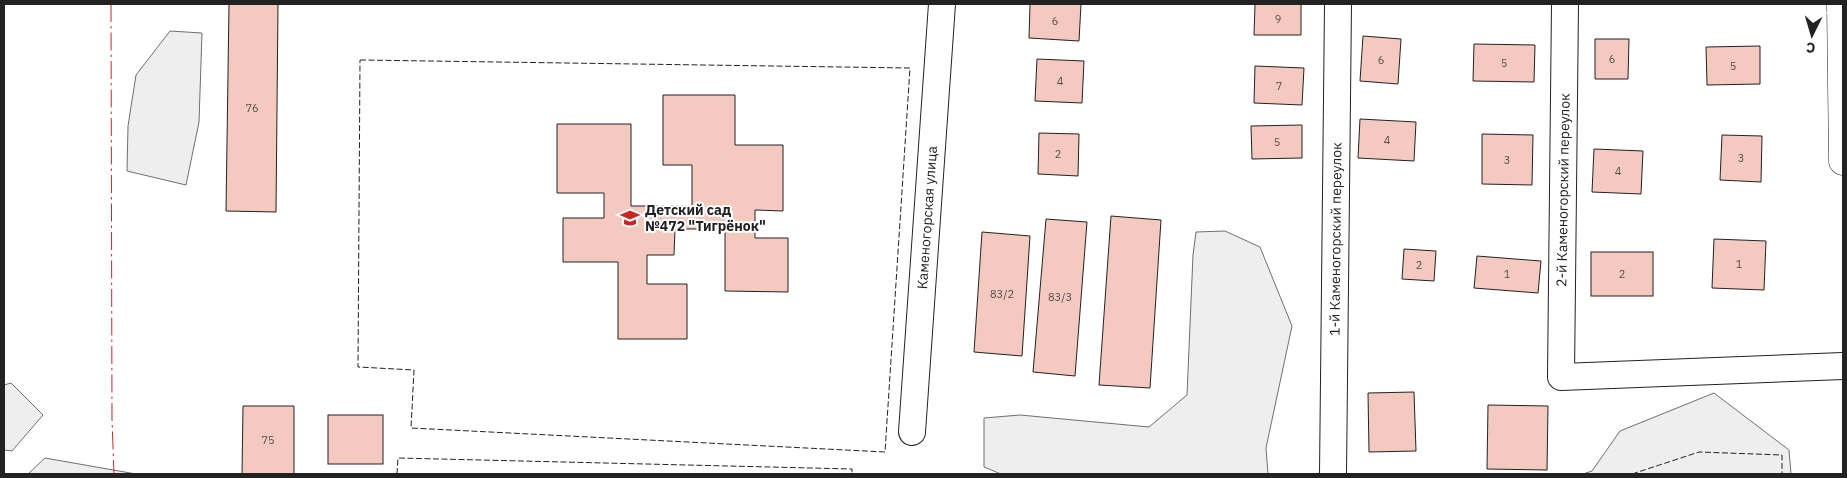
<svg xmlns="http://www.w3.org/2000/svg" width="1847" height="478" font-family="'IBM Plex Sans',sans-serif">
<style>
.green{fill:#eee;stroke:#6f6f6f}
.building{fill:#f3c9c0;stroke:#222}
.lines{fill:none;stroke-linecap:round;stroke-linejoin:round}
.street-casing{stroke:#222;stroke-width:28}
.secondary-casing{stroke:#222;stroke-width:29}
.street{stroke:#fff;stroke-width:26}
.secondary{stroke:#fff;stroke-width:28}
.fence{stroke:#222;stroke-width:1;stroke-dasharray:6 2.5;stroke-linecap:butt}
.power{stroke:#c62828;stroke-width:1;stroke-dasharray:18 4 2.5 4;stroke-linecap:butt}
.labels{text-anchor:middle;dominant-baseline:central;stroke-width:4;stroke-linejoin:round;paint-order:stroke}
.number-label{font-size:11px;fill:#564c4a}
.street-label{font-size:14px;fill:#222;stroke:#fff}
.poi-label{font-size:14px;font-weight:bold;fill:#222;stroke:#fff;text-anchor:start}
</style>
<rect width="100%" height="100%" fill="#fff"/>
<!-- green -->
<g class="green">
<path d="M170 31 202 33 199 122 186 185 127 171 128 126 136 75Z"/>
<path d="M1225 231 1260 247 1292 326 1266 448 1268 474H1001L984 467V418L1020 415 1149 427 1187 395 1193 255 1196 232Z"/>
<path d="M11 383 43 415 12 451 4 450V385Z"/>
<path d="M1714 393 1789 450 1791 474H1583L1592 471 1620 431Z"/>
<path d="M45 458 136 474H28Z"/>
</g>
<!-- building -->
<g class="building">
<path d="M229 4H278L276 212 226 211Z"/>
<path d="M1030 4H1081L1079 41 1029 38Z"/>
<path d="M1255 4H1301V35H1254Z"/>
<path d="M1363 36 1401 39 1398 84 1360 81Z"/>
<path d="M1595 39H1629L1628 79H1595Z"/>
<path d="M1474 44 1535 45 1534 82 1473 81Z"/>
<path d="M1760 46V84L1707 85 1706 47Z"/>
<path d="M1037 59 1084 61 1082 103 1035 101Z"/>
<path d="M1255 66 1304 68 1302 105 1254 103Z"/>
<path d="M663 95H735V145H783V211L755 210V238H788V292L725 291V229H675L674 255H647V284H687V339H618V262H563V218H604V193H557V124H631V206H692V165H663Z"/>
<path d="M1360 119 1416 122 1414 161 1358 158Z"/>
<path d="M1302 125V158L1252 159 1251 126Z"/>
<path d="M1039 133 1079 134 1078 176 1038 174Z"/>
<path d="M1482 134 1533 135 1532 185 1482 184Z"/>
<path d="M1722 135 1762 136 1761 182 1720 180Z"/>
<path d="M1594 149 1643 151 1641 194 1592 192Z"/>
<path d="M1111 216 1161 220 1150 388 1099 385Z"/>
<path d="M1046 219 1087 222 1075 376 1033 372Z"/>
<path d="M982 232 1030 236 1022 356 974 352Z"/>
<path d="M1714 239 1766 241 1764 290 1712 288Z"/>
<path d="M1404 249 1436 251 1434 281 1402 279Z"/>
<rect x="1591" y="252" width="62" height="44"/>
<path d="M1477 256 1541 261 1538 293 1474 288Z"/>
<path d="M1414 392 1416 451 1369 452 1368 393Z"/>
<path d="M1488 405 1548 406 1547 470 1487 469Z"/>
<path d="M243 406H294V474H242Z"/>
<rect x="328" y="415" width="55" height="49"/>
</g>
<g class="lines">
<!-- street casing -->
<g class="street-casing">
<g id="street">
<path d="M1565 4 1561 377 1843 366"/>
<path id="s1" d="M912 432 942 4"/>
<path id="s2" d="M1333 474 1338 4"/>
</g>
</g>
<!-- secondary casing -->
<g class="secondary-casing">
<path id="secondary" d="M1841 4 1843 161"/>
</g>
<!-- street -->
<use href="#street" class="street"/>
<!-- secondary -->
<use href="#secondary" class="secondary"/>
<!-- fence -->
<g class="fence">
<path d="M360 60 910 68 885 452 411 428 414 370 358 367Z"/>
<path d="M397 474 398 458 852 469V474"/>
<path d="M1632 474 1699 452 1782 455V474"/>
</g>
<!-- power -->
<path class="power" d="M111 4 112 419 114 474"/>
</g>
<!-- icons -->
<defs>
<g id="school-bare" transform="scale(1.5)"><path d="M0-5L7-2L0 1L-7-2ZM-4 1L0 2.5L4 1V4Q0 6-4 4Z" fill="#c62828" stroke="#fff" stroke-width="2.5" paint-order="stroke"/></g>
</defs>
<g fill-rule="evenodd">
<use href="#school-bare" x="630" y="218"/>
</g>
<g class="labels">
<!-- number labels -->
<g class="number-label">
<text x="1278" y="19">9</text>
<text x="1055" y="21">6</text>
<text x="1612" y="59">6</text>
<text x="1381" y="60">6</text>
<text x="1504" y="63">5</text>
<text x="1733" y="66">5</text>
<text x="1060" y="81">4</text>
<text x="1279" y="86">7</text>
<text x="252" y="108">76</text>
<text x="1387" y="140">4</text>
<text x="1277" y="142">5</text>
<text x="1058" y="154">2</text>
<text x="1741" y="158">3</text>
<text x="1507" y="160">3</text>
<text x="1618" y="171">4</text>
<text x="1739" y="264">1</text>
<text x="1419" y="265">2</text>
<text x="1507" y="274">1</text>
<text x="1622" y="274">2</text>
<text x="1002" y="294">83/2</text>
<text x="1060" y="297">83/3</text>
<text x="268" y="440">75</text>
</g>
<!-- street labels -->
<g class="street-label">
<text transform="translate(1563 190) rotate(-89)">2-й Каменогорский переулок</text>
<text stroke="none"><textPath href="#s1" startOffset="215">Каменогорская улица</textPath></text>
<text stroke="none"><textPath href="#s2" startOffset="235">1-й Каменогорский переулок</textPath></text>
</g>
<!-- poi labels -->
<g class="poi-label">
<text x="645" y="210">Детский сад<tspan x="645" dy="16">№472 "Тигрёнок"</tspan></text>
</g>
</g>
<!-- border -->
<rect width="1847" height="478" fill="none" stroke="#222222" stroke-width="10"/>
<!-- north arrow -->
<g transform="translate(1812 35) rotate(185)" stroke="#ffffff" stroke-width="4" paint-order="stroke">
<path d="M0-4L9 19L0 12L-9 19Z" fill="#222222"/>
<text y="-8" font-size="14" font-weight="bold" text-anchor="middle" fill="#222222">С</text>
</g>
</svg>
